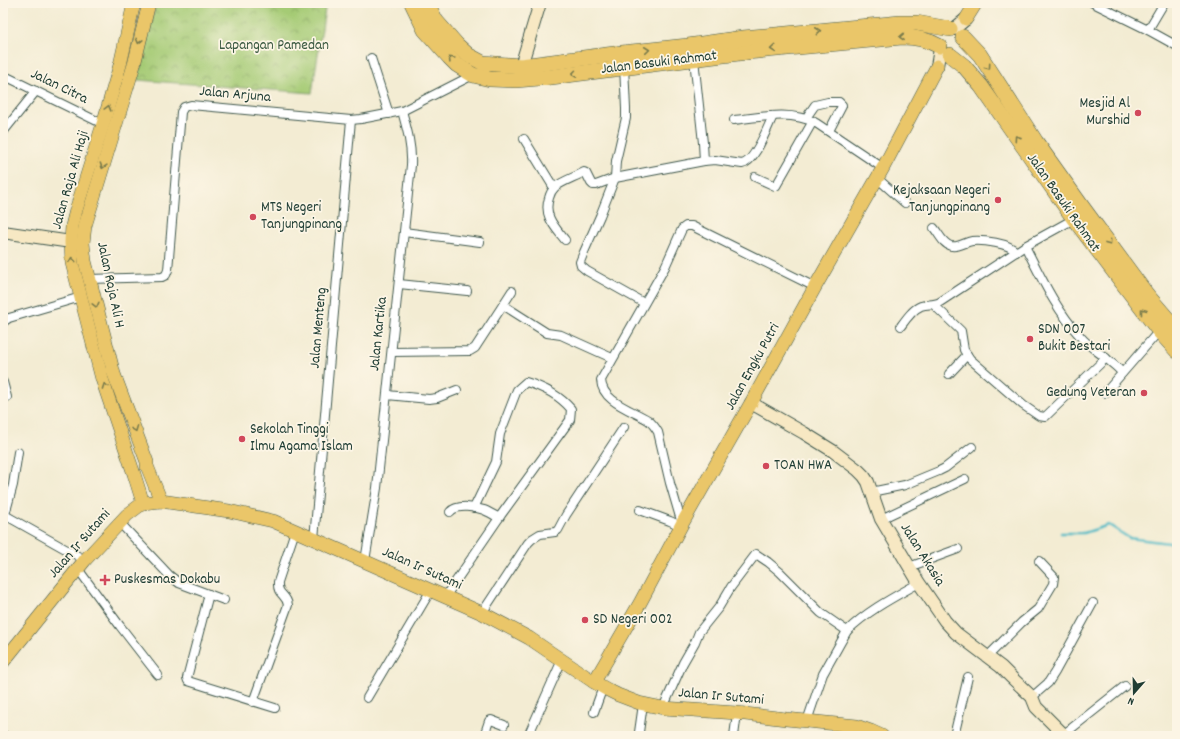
<svg xmlns="http://www.w3.org/2000/svg" width="1180" height="739" font-family="Dekko,sans-serif">
<style>
.park{fill:url(#park-crowns);stroke:#628454}
.lines{fill:none;stroke-linecap:round;stroke-linejoin:round}
.stream{stroke:#4dbbc7;stroke-width:2.5}
.street-casing{stroke:#3f574c;stroke-width:10}
.secondary-casing{stroke:#3f574c;stroke-width:14}
.primary-casing{stroke:#3f574c;stroke-width:14}
.highway-casing{stroke:#3f574c;stroke-width:16}
.street{stroke:#fff;stroke-width:8}
.secondary{stroke:#f7e8c3;stroke-width:12}
.primary{stroke:#eac669;stroke-width:13}
.highway{stroke:#eac669;stroke-width:15}
.oneway{stroke:#7a7b4c}
.poi-dot{fill:#d1495b;stroke:#fcf5e5;stroke-width:1.5}
.labels{text-anchor:middle;dominant-baseline:central;stroke-width:3.5;stroke-linejoin:round;paint-order:stroke}
.park-label{font-size:15px;fill:#3a5941;stroke:#fcf5e5}
.street-label{font-size:15px;fill:#1f3d34;stroke:#fcf5e5}
.poi-label{font-size:15px;fill:#1f3d34;stroke:#fcf5e5;text-anchor:start}
</style>
<defs>
<pattern id="park-crowns" width="20" height="18" patternUnits="userSpaceOnUse"><rect width="20" height="18" fill="#a5cb75"/><path d="M2 6a3 3 0 1 1 6 0M12 15a3 3 0 1 1 6 0" fill="none" stroke="#86a661"/></pattern>
</defs>
<rect width="100%" height="100%" fill="#fcf5e5"/>
<filter id="ink" filterUnits="userSpaceOnUse"><feTurbulence type="fractalNoise" baseFrequency=".025" numOctaves="2"/><feDisplacementMap in="SourceGraphic" scale="8" xChannelSelector="R" yChannelSelector="G"/><feConvolveMatrix kernelMatrix="1 2 1 2 8 2 1 2 1" color-interpolation-filters="sRGB"/></filter>
<filter id="wash" filterUnits="userSpaceOnUse"><feTurbulence type="fractalNoise" baseFrequency=".012" numOctaves="4" result="noise"/><feDisplacementMap in="SourceGraphic" scale="16" xChannelSelector="R" yChannelSelector="G"/><feGaussianBlur stdDeviation="0.9" result="paint"/><feColorMatrix in="noise" values="0 0 0 0 0 0 0 0 0 0 0 0 0 0 0 0 0 1.4 0 .05"/><feComposite in="paint" operator="in"/></filter>
<g filter="url(#wash)">
<rect width="100%" height="100%" fill="#f3ecd3"/>
<!-- park -->
<path class="park" d="M156 3H326L312 93 137 80Z"/>
<g class="lines">
<!-- stream -->
<path class="stream" d="M1061 533H1084L1109 525 1129 538 1177 544"/>
</g>
</g>
<g filter="url(#ink)">
<g class="lines">
<!-- street casing -->
<g class="street-casing">
<g id="street">
<path d="M1093 3 1148 30 1177 46"/>
<path d="M1148 30 1164 3"/>
<path d="M371 58 389 114"/>
<path d="M694 59 703 143 704 161"/>
<path d="M624 66 626 109V118L616 161 615 178 600 216 584 252 580 262 581 266 587 271 644 303"/>
<path d="M3 75 103 124"/>
<path d="M806 118 815 105 828 102H839L842 105V106L829 131"/>
<path d="M734 120C761 117 790 110 816 123L883 168"/>
<path d="M3 132 36 91"/>
<path d="M524 139 554 188"/>
<path d="M755 177 775 186H776L813 121"/>
<path d="M877 178 905 203"/>
<path d="M934 228C939 234 943 244 951 246 958 248 965 242 972 241 982 240 1010 243 1016 252"/>
<path d="M404 232 480 242"/>
<path d="M565 240C555 227 543 216 549 198 550 194 552 190 555 187 563 181 575 177 584 172L586 173 591 183 593 185H596L615 178 704 161 715 160 742 164C755 162 767 128 773 116"/>
<path d="M1025 246C1041 277 1056 310 1080 336 1087 345 1097 351 1106 358 1111 363 1118 367 1122 373"/>
<path d="M89 279 162 277 166 275 168 270 181 112 184 107 191 105 351 120 361 119 402 111 473 75"/>
<path d="M399 284 467 291"/>
<path d="M503 305 512 291"/>
<path d="M934 305 961 331 964 350 970 359 1023 405 1039 416 1045 417 1106 358"/>
<path d="M3 322 9 318 81 297"/>
<path d="M901 326C906 319 913 309 921 306 928 304 934 305 940 302L1025 246 1074 219"/>
<path d="M392 352 470 351 475 348 503 305 547 333 561 335 612 358"/>
<path d="M949 374 967 355"/>
<path d="M3 382 7 397"/>
<path d="M1105 393 1159 331"/>
<path d="M387 395 429 399 437 398 457 390"/>
<path d="M871 492 905 485 939 471 945 468 972 447"/>
<path d="M640 510 670 521 681 526"/>
<path d="M450 512C457 504 475 507 484 510 489 512 494 515 499 518"/>
<path d="M3 514 85 560"/>
<path d="M881 519 965 479"/>
<path d="M3 522 13 485 18 452"/>
<path d="M120 523 169 575 179 583 224 600"/>
<path d="M682 524 670 483 658 432C655 427 652 423 648 420 632 410 602 402 601 380L665 267 682 229 686 226H692L815 287"/>
<path d="M314 539 351 120"/>
<path d="M365 561 377 488 411 165C412 146 407 129 402 111"/>
<path d="M909 567 958 549"/>
<path d="M78 569 120 626 158 675"/>
<path d="M209 594 187 678 188 681 275 708"/>
<path d="M445 597 501 515 570 420 571 409C560 396 543 387 526 382L517 390 500 434 496 462 474 508"/>
<path d="M482 613 528 543 532 539 540 534 555 532 558 530 566 515 624 427"/>
<path d="M987 657 1022 622 1038 609 1053 584 1054 577 1039 561"/>
<path d="M1032 697 1048 683 1055 672 1093 603"/>
<path d="M367 698 431 590"/>
<path d="M253 702 288 605C286 593 277 596 278 582L295 531"/>
<path d="M663 708 683 663 695 642 699 632 719 607 731 587 756 554 768 562 780 572 821 613 847 631C867 611 894 597 919 583"/>
<path d="M594 712 603 687"/>
<path d="M807 721 823 674 847 631"/>
<path d="M639 732 643 704"/>
<path d="M3 735 5 736"/>
<path d="M1063 735 1125 686"/>
<path d="M484 736 489 721 491 720 504 725"/>
<path d="M528 736 562 660"/>
<path d="M734 736 737 713"/>
<path d="M954 736 968 677"/>
</g>
</g>
<!-- secondary casing -->
<g class="secondary-casing">
<g id="secondary">
<path d="M954 29 966 19"/>
<path d="M521 66 540 3"/>
<path d="M937 66 940 49"/>
<path d="M3 232 71 242"/>
<path d="M751 403 804 433 833 451 858 470 864 476 868 482 881 519 919 583 945 621 956 633 1001 667 1012 678 1032 697 1036 707 1065 736"/>
</g>
</g>
<!-- primary casing -->
<g class="primary-casing">
<g id="primary">
<path d="M134 3 120 65 103 124 76 210 72 226 71 242 72 263 102 379 134 474 143 503"/>
<path d="M149 3 134 65 85 226 83 243 85 261 114 374 147 462V466L161 501"/>
<path d="M966 19 976 3"/>
<path d="M3 662 85 560 127 515 143 503 161 501 229 511 273 521 314 539 482 613 529 638 594 682 608 690 618 695 639 703 663 708 737 713 786 719 857 726 871 731 882 736"/>
<path d="M594 682 640 603 682 524 751 403 815 287 883 168 937 66"/>
</g>
</g>
<!-- highway casing -->
<g class="highway-casing">
<g id="highway">
<path d="M412 3 425 30 449 57 457 65 473 75 490 79 516 80 551 77 747 52 902 37C916 37 926 39 939 46"/>
<path d="M427 3 436 21 457 45 468 55 483 63 521 66 622 53 688 46 743 38 900 23H917L950 29"/>
<path d="M963 37 980 55 1036 142 1083 208 1147 295 1177 330"/>
<path d="M950 55 964 66 981 86 1074 219 1159 331 1177 351"/>
</g>
</g>
<!-- street -->
<use href="#street" class="street"/>
<!-- secondary -->
<use href="#secondary" class="secondary"/>
<!-- primary -->
<use href="#primary" class="primary"/>
<!-- highway -->
<use href="#highway" class="highway"/>
</g>
<!-- one-way arrows -->
<defs><path id="oneway-chevron" d="M-2-3.5L2.5 0L-2 3.5" fill="none" stroke-width="1.6" stroke-linecap="round" stroke-linejoin="round"/></defs>
<g class="oneway">
<use href="#oneway-chevron" transform="translate(818 31) rotate(-6)"/>
<use href="#oneway-chevron" transform="translate(902 37) rotate(177)"/>
<use href="#oneway-chevron" transform="translate(139 41) rotate(104)"/>
<use href="#oneway-chevron" transform="translate(773 49) rotate(175)"/>
<use href="#oneway-chevron" transform="translate(647 50) rotate(-6)"/>
<use href="#oneway-chevron" transform="translate(451 59) rotate(-135)"/>
<use href="#oneway-chevron" transform="translate(988 67) rotate(55)"/>
<use href="#oneway-chevron" transform="translate(574 74) rotate(172)"/>
<use href="#oneway-chevron" transform="translate(108 108) rotate(-75)"/>
<use href="#oneway-chevron" transform="translate(1017 138) rotate(-125)"/>
<use href="#oneway-chevron" transform="translate(103 166) rotate(107)"/>
<use href="#oneway-chevron" transform="translate(1109 243) rotate(54)"/>
<use href="#oneway-chevron" transform="translate(72 260) rotate(-97)"/>
<use href="#oneway-chevron" transform="translate(96 305) rotate(76)"/>
<use href="#oneway-chevron" transform="translate(1143 311) rotate(-128)"/>
<use href="#oneway-chevron" transform="translate(105 386) rotate(-110)"/>
<use href="#oneway-chevron" transform="translate(135 429) rotate(69)"/>
</g>
</g>
<!-- markers -->
<g class="poi-dot">
<circle cx="1138" cy="113" r="4"/>
<circle cx="998" cy="200" r="4"/>
<circle cx="253" cy="217" r="4"/>
<circle cx="1030" cy="339" r="4"/>
<circle cx="1144" cy="393" r="4"/>
<circle cx="242" cy="439" r="4"/>
<circle cx="766" cy="466" r="4"/>
<path d="M103 574h4v4h4v4h-4v4h-4v-4h-4v-4h4z"/>
<circle cx="585" cy="620" r="4"/>
</g>
<g class="labels">
<!-- park labels -->
<g class="park-label">
<text x="274" y="46">Lapangan Pamedan</text>
</g>
<!-- street labels -->
<g class="street-label">
<text transform="translate(659 63) rotate(-7)">Jalan Basuki Rahmat</text>
<text transform="translate(59 87) rotate(26)">Jalan Citra</text>
<text transform="translate(235 95) rotate(5)">Jalan Arjuna</text>
<text transform="translate(71 180) rotate(-74)">Jalan Raja Ali Haji</text>
<text transform="translate(1063 203) rotate(55)">Jalan Basuki Rahmat</text>
<text transform="translate(110 285) rotate(78)">Jalan Raja Ali H</text>
<text transform="translate(319 328) rotate(-85)">Jalan Menteng</text>
<text transform="translate(379 334) rotate(-84)">Jalan Kartika</text>
<text transform="translate(753 367) rotate(-61)">Jalan Engku Putri</text>
<text transform="translate(80 544) rotate(-49)">Jalan Ir Sutami</text>
<text transform="translate(922 555) rotate(58)">Jalan Akasia</text>
<text transform="translate(422 569) rotate(24)">Jalan Ir Sutami</text>
<text transform="translate(721 697) rotate(5)">Jalan Ir Sutami</text>
</g>
<!-- poi labels -->
<g class="poi-label">
<text x="1130" y="104" text-anchor="end">Mesjid Al<tspan x="1130" dy="17">Murshid</tspan></text>
<text x="990" y="191" text-anchor="end">Kejaksaan Negeri<tspan x="990" dy="17">Tanjungpinang</tspan></text>
<text x="261" y="208">MTS Negeri<tspan x="261" dy="17">Tanjungpinang</tspan></text>
<text x="1038" y="330">SDN 007<tspan x="1038" dy="17">Bukit Bestari</tspan></text>
<text x="1136" y="393" text-anchor="end">Gedung Veteran</text>
<text x="250" y="430">Sekolah Tinggi<tspan x="250" dy="17">Ilmu Agama Islam</tspan></text>
<text x="774" y="466">TOAN HWA</text>
<text x="114" y="580">Puskesmas Dokabu</text>
<text x="593" y="620">SD Negeri 002</text>
</g>
</g>
<!-- margin -->
<rect width="1180" height="739" fill="none" stroke="#fcf5e5" stroke-width="16"/>
<!-- north arrow -->
<g transform="translate(1134 693) rotate(200)" stroke="#fcf5e5" stroke-width="3" paint-order="stroke">
<path d="M0-3L7 15L0 10L-7 15Z" fill="#1f3d34"/>
<text y="-6" font-size="11" font-weight="bold" text-anchor="middle" fill="#1f3d34">N</text>
</g>
</svg>
